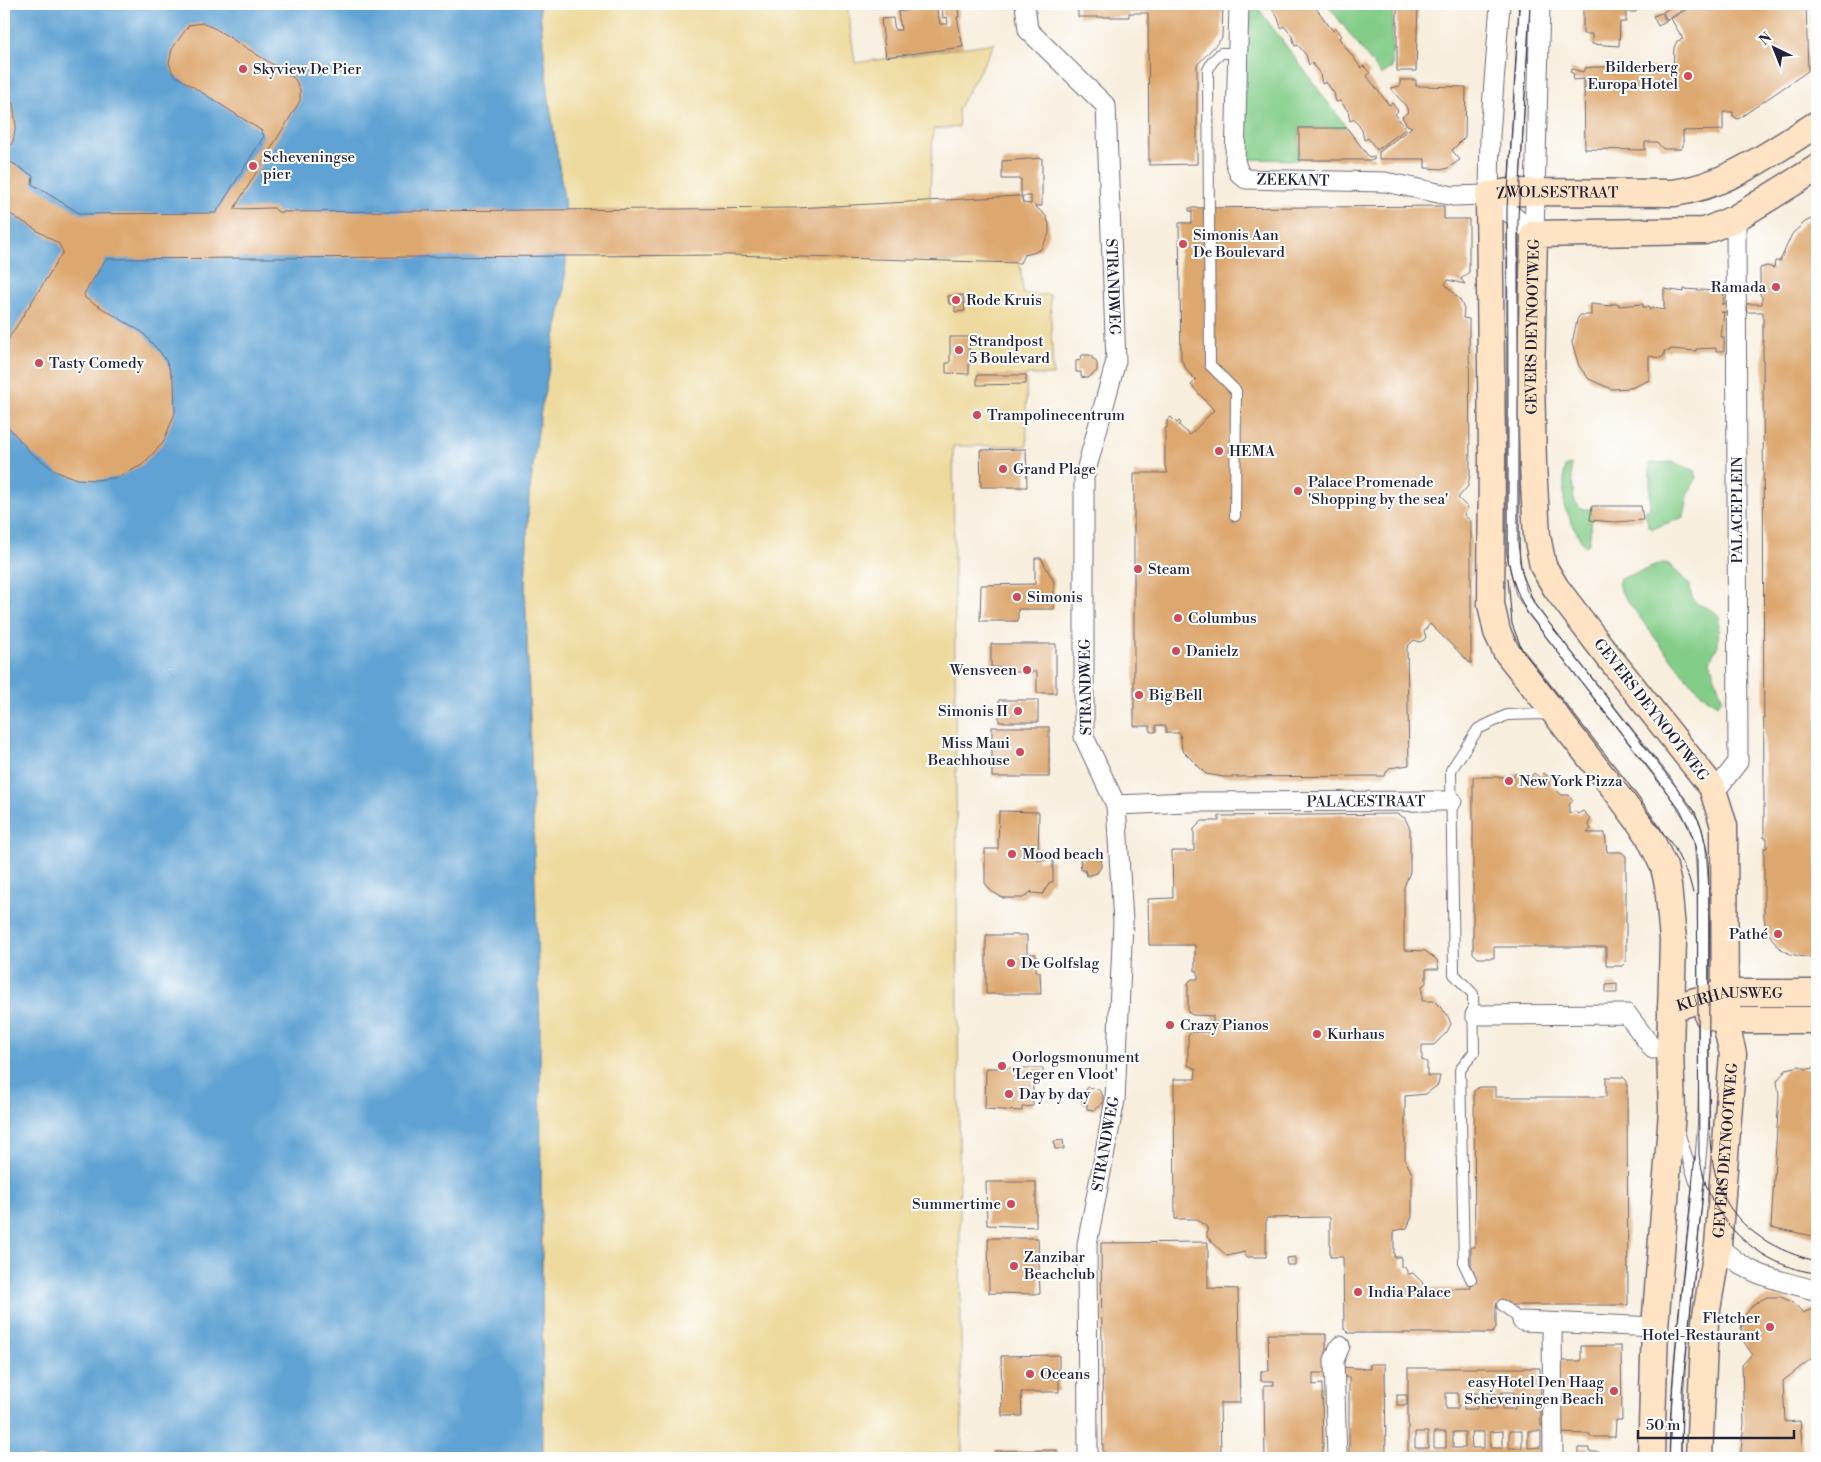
<svg xmlns="http://www.w3.org/2000/svg" width="1821" height="1462" font-family="'Libre Bodoni',serif">
<style>
.green{fill:#84cd89;stroke:#537862}
.sand{fill:#eeda9e;stroke:#887e6c}
.water{fill:#5ea2d3;stroke:#406287}
.building{fill:#dda870;fill-rule:evenodd}
.lines{fill:none;stroke-linecap:round;stroke-linejoin:round}
.lane-casing{stroke:#6d6974;stroke-width:12}
.street-casing{stroke:#6d6974;stroke-width:21}
.secondary-casing{stroke:#6d6974;stroke-width:29}
.lane{stroke:#fff;stroke-width:10}
.street{stroke:#fff;stroke-width:19}
.secondary{stroke:#fee4c5;stroke-width:26}
.tram{stroke:#22223b;stroke-width:1}
.poi-dot{fill:#d1495b;stroke:#fff;stroke-width:2}
.labels{text-anchor:middle;dominant-baseline:central;stroke-width:4;stroke-linejoin:round;paint-order:stroke}
.poi-label{font-size:15px;fill:#22223b;stroke:#fff;text-anchor:start}
.street-label{font-size:15px;fill:#22223b;stroke:#fff}
</style>
<rect width="100%" height="100%" fill="#fff"/>
<filter id="ink" filterUnits="userSpaceOnUse"><feTurbulence type="fractalNoise" baseFrequency=".02" numOctaves="2"/><feDisplacementMap in="SourceGraphic" scale="10" xChannelSelector="R" yChannelSelector="G"/><feConvolveMatrix kernelMatrix="1 2 1 2 8 2 1 2 1" color-interpolation-filters="sRGB"/></filter>
<filter id="wash" filterUnits="userSpaceOnUse"><feTurbulence type="fractalNoise" baseFrequency=".0096" numOctaves="4" result="noise"/><feDisplacementMap in="SourceGraphic" scale="20" xChannelSelector="R" yChannelSelector="G"/><feGaussianBlur stdDeviation="1.12" result="paint"/><feColorMatrix in="noise" values="0 0 0 0 0 0 0 0 0 0 0 0 0 0 0 0 0 1.4 0 .05"/><feComposite in="paint" operator="in"/></filter>
<g filter="url(#wash)">
<rect width="100%" height="100%" fill="#f7eedd"/>
<!-- green -->
<g class="green">
<path d="M1242 4H1255L1347 128H1299V160L1241 159Z"/>
<path d="M1327 4H1393L1392 68 1381 75Z"/>
<path d="M1672 462 1694 470 1697 477 1689 492 1684 517 1652 529 1648 525 1645 511 1650 508V463Z"/>
<path d="M1571 464 1574 500 1580 509H1593L1589 544 1586 546 1582 543 1564 506V472L1565 467Z"/>
<path d="M1663 563 1669 564 1690 585C1691 611 1705 601 1719 616L1718 645 1710 661 1722 698 1717 705C1689 689 1645 623 1623 595L1618 584 1620 579Z"/>
</g>
<!-- sand -->
<path class="sand" d="M539 4H847L855 63 995 43 958 109 959 127 933 129 927 261 1020 262 1023 294 1050 295 1053 375H1026L1027 446H953L962 1458H543L542 1218 530 711 525 587 529 495 541 410 564 291V200L549 99Z"/>
<!-- water -->
<path class="water" d="M4 4H539L549 99 564 200 566 263 564 291 541 410 529 495 525 587 540 1023 543 1458H4Z"/>
<g id="blocks">
<!-- building -->
<g class="building">
<path d="M1078 4H1223L1222 38 1197 65V164L1149 165 1148 13H1129V17H1078Z"/>
<path d="M1265 4H1313L1333 31 1336 28 1342 36 1339 38 1361 68 1364 66 1370 73 1367 76 1389 105 1392 103 1398 111 1395 114 1406 129 1377 150 1368 138 1364 140 1362 130 1354 119 1350 121 1348 111 1340 101 1336 102 1334 93 1326 82 1322 84 1320 74 1312 63 1309 65 1306 55 1298 45 1295 46 1292 36 1284 26 1281 28 1278 18 1271 7 1267 9Z"/>
<path d="M1397 4H1418L1416 71H1397Z"/>
<path d="M1583 4H1636V12H1626V22H1620L1619 46 1592 44V34H1583Z"/>
<path d="M1676 4H1692L1667 20 1663 12Z"/>
<path d="M1695 4H1806L1808 71 1738 119 1733 116V112H1723V130L1683 131V146L1681 149H1663L1657 142H1645V150L1585 149 1584 79 1573 80 1574 74 1570 72 1572 69 1583 72 1585 68 1594 67H1670V71H1673L1674 48 1677 41 1683 39 1671 19Z"/>
<path d="M936 6 940 24H948L947 17 943 18 942 9 958 6 959 17H957L963 47 886 57 881 19 893 18 895 30H901L898 12Z"/>
<path d="M1662 13 1666 22 1658 26 1653 16Z"/>
<path d="M202 23 216 29 280 69 295 79 300 90V101L234 209 274 208 278 212 797 208 1019 196 1022 198 1023 203 1031 204V196H1021V179H1002V161L1042 158V206H1035L1046 216 1049 224V234L1041 249 1033 253 1024 255 1020 263 730 255 106 259 84 294 85 298 142 332 160 352 167 362 174 382 175 413 163 443 142 465 119 477 96 480 77 479 57 472 31 453 4 422V346L63 252 59 244 4 210V90L13 104 16 125 13 141 4 158 33 176 32 184 81 214 216 213 264 136 262 131 173 74 169 63 172 49 189 25Z"/>
<path d="M1400 80H1416V86L1466 87 1465 137 1452 150 1460 160 1446 169 1425 168V159H1379V152L1412 127 1407 125 1402 117 1408 112 1406 106 1390 88 1400 86Z"/>
<path d="M1299 128H1347L1369 157 1374 156V160H1299Z"/>
<path d="M1444 206V219H1469V272L1461 279 1465 284 1448 280 1445 284 1460 300 1464 309 1463 318 1469 319 1470 474 1468 486 1458 498 1468 508 1464 515 1471 521V664L1430 624 1424 631 1426 637 1424 640 1420 642 1414 640 1407 647 1409 765 1389 768 1384 776 1223 777 1206 774 1182 750 1180 733H1166V726L1156 725V732H1150V726H1134V473H1168L1165 466V428H1167V420L1171 417 1177 423 1179 421 1181 423 1179 425 1190 435 1214 410 1191 385 1196 380 1187 371 1181 359 1179 223H1192V211H1189V208Z"/>
<path d="M1817 216V957H1804L1790 954 1778 947 1766 930 1764 917V848H1767V838H1764L1763 312H1721L1724 313 1721 337H1724V351H1716V348L1696 349V351L1670 349V351H1664V356L1660 358 1649 356V380L1631 388 1611 389 1589 379 1579 366 1572 343 1577 320 1580 315H1591V304L1611 306V304H1619V306L1643 304V307H1649V310L1653 308 1664 310V289L1684 292V289L1716 291V289H1723L1724 303 1721 304H1762V297L1760 295V268L1767 266 1774 268 1775 261H1780L1792 234 1805 222Z"/>
<path d="M963 295 965 311 955 312V304H949L948 296Z"/>
<path d="M950 337H969V374L946 373V363H950Z"/>
<path d="M1082 355H1090L1097 363V371L1088 378 1081 377V372H1076V361L1080 360Z"/>
<path d="M977 375H1026V384L977 385Z"/>
<path d="M1026 449 1027 487H981L980 450Z"/>
<path d="M1592 506H1641L1643 520 1615 522 1590 520Z"/>
<path d="M1035 558H1041L1054 582V609H1018V621H980L981 585 1035 584Z"/>
<path d="M991 644H1056V693H1037V672H999V668L991 667Z"/>
<rect x="999" y="700" width="39" height="22"/>
<rect x="992" y="727" width="57" height="50"/>
<path d="M1515 773 1520 777 1524 774 1531 776 1534 773 1539 777 1543 773 1550 777 1549 784 1562 795H1569L1573 800 1569 805V814L1575 811 1578 814 1583 811 1591 819 1588 824 1591 829 1587 833H1605L1607 852H1621L1626 856V962L1622 966H1606V947H1494V958H1478L1473 953V777H1513Z"/>
<path d="M999 811 1039 812 1038 860H1053V882H1050L1043 894 1031 893 1032 891 1023 898H1003L991 891 985 883V849H998Z"/>
<path d="M1397 814 1405 818 1410 829V872L1404 887V950L1425 951 1437 960 1439 969H1426V983L1422 986V1001H1434L1447 1014 1451 1024 1447 1032 1434 1045H1422V1060L1427 1062V1076H1440L1438 1085 1426 1094 1405 1096V1159L1412 1174V1217L1407 1228 1394 1231V1257H1401V1267H1405L1408 1274 1413 1273 1422 1282 1424 1289 1471 1288V1247H1475L1474 1091 1479 1087H1495V1097H1606V1077H1623L1627 1081V1089L1628 1305H1496V1329L1492 1333H1348L1344 1329 1343 1257H1330V1217L1266 1218V1257H1246L1245 1252 1227 1256 1207 1237V1227L1196 1219H1175L1174 1079H1195L1196 1069 1188 1065V1036L1192 1032H1213V1016L1192 1015 1188 1012V983L1192 979H1198V971H1195V945H1149L1148 899 1173 898 1172 851H1194V829L1202 821H1219V816Z"/>
<path d="M1092 852 1101 859V867L1097 873 1087 876 1085 870H1081L1080 859 1085 858V854Z"/>
<path d="M986 935H1027V954H1036V972H1040L1041 994H986Z"/>
<path d="M1617 984V993H1606V985Z"/>
<path d="M1800 1066 1806 1069 1817 1068V1237L1771 1227 1779 1095 1777 1081 1786 1069Z"/>
<path d="M986 1068H1043V1081H1033V1106L1022 1107V1111L985 1109Z"/>
<path d="M1087 1087 1098 1089 1103 1095V1103L1094 1110 1087 1109V1104H1082V1093H1086Z"/>
<path d="M1063 1140 1064 1149H1055L1054 1141Z"/>
<path d="M986 1182H1036V1227L987 1225Z"/>
<path d="M988 1238H1038L1040 1294 989 1293Z"/>
<path d="M1208 1242V1288L1238 1289 1240 1403H1220L1221 1458H1103L1101 1243Z"/>
<path d="M1295 1257V1265H1287L1286 1258Z"/>
<path d="M1767 1297H1781L1794 1303 1803 1313 1817 1307V1354L1783 1381 1785 1422 1800 1421 1803 1454H1800V1458H1740L1744 1424 1742 1365 1752 1354 1744 1342 1741 1328 1745 1315 1754 1304Z"/>
<path d="M1268 1334H1326V1373H1313V1385L1322 1384 1323 1458H1265L1264 1385H1274V1381H1261V1371H1269Z"/>
<path d="M1581 1346H1621L1622 1420H1616L1615 1437H1590V1434L1559 1433 1558 1361H1581Z"/>
<path d="M1059 1355V1392H1021L1022 1416H1002L1001 1356Z"/>
<path d="M1370 1364H1385L1386 1458H1349V1377H1339L1340 1367 1370 1369Z"/>
<path d="M1408 1368H1540L1541 1426 1548 1425V1458H1408ZM1502 1392H1514L1515 1409H1502ZM1446 1393H1458V1409H1446ZM1464 1393H1477V1409H1464ZM1483 1393H1496V1409H1483ZM1503 1431V1448H1490V1432ZM1509 1431H1522V1448H1509ZM1528 1431H1541V1447L1528 1448ZM1415 1432H1428V1448H1415ZM1434 1432H1446V1448H1434ZM1453 1432H1465V1448H1453ZM1471 1432H1484V1448H1472Z"/>
<rect x="1397" y="1395" width="10" height="10"/>
<path d="M1578 1448H1589V1452H1599V1458H1578Z"/>
<path d="M1057 1450V1458H995V1451Z"/>
</g>
</g>
</g>
<g filter="url(#ink)">
<use href="#blocks" fill-opacity="0" stroke="#6d6974" stroke-width="1"/>
<g class="lines">
<!-- lane casing -->
<g class="lane-casing">
<g id="lane">
<path d="M1514 192 1525 4"/>
<path d="M1513 214 1514 561 1521 592 1531 609 1666 781 1695 825 1700 845 1703 884V998"/>
<path d="M1235 516 1236 391 1210 365 1208 70 1212 62 1221 53H1238"/>
<path d="M1679 1132 1695 1182"/>
<path d="M1471 1279 1464 1264 1460 1070 1474 1052 1473 994 1454 974 1451 770 1478 729 1507 715 1542 714 1551 716"/>
<path d="M1502 1305 1522 1321"/>
<path d="M1675 1458C1677 1346 1696 1236 1703 1125 1705 1088 1704 1051 1703 1015"/>
</g>
</g>
<!-- street casing -->
<g class="street-casing">
<g id="street">
<path id="s1" d="M1025 4 1028 30 1106 106 1116 361 1084 478V737L1116 805 1123 922 1115 1100 1087 1244 1088 1458"/>
<path id="s2" d="M1239 4 1235 161 1239 173 1246 179 1385 182 1453 196 1489 195"/>
<path d="M1489 195 1490 135 1500 4"/>
<path d="M1489 195 1534 234"/>
<path d="M1534 234 1540 4"/>
<path d="M1713 794 1738 762 1736 218"/>
<path id="s3" d="M1116 805 1189 802 1452 801"/>
<path d="M1475 1015 1627 1014 1653 1049"/>
<path d="M1718 1245C1747 1277 1777 1279 1817 1291"/>
<path d="M1522 1321 1655 1327"/>
<path d="M1552 1323 1553 1458"/>
<path d="M1337 1458 1334 1360 1340 1346"/>
</g>
</g>
<!-- secondary casing -->
<g class="secondary-casing">
<g id="secondary">
<path id="s4" d="M1671 1008 1724 993H1817"/>
<path d="M1708 1016 1725 1020H1817"/>
<path id="s5" d="M1651 1458 1655 1327 1672 1112 1670 1051 1673 940 1668 885 1664 867 1648 834 1615 789 1506 651 1497 632 1491 604 1492 454 1489 195 1508 192 1674 193C1727 186 1772 152 1817 124"/>
<path id="s6" d="M1699 1458 1705 1321 1718 1245 1733 1054 1725 1020 1724 826 1712 787 1601 647 1556 588 1543 566 1537 536 1533 465 1531 378 1534 234 1705 231 1736 218 1817 168"/>
</g>
</g>
<!-- lane -->
<use href="#lane" class="lane"/>
<!-- street -->
<use href="#street" class="street"/>
<!-- secondary -->
<use href="#secondary" class="secondary"/>
<!-- tram -->
<g class="tram">
<path d="M1519 4 1507 209V553C1510 576 1517 593 1527 612L1681 811 1694 840 1697 857 1699 1156C1702 1169 1704 1181 1709 1193 1726 1235 1772 1269 1817 1273"/>
<path d="M1530 4 1518 218V543L1522 573 1535 605 1694 810 1702 829 1708 856C1711 930 1708 1005 1709 1080 1710 1118 1706 1157 1722 1193 1738 1230 1779 1253 1817 1261"/>
<path d="M1508 578 1512 624 1522 650 1674 847 1689 878 1693 893"/>
<path d="M1669 1458C1671 1357 1686 1257 1695 1156"/>
<path d="M1681 1458 1682 1391 1704 1183"/>
</g>
</g>
</g>
<!-- markers -->
<g class="poi-dot">
<circle cx="243" cy="69" r="5"/>
<circle cx="1688" cy="76" r="5"/>
<circle cx="253" cy="166" r="5"/>
<circle cx="1183" cy="244" r="5"/>
<circle cx="1776" cy="287" r="5"/>
<circle cx="956" cy="300" r="5"/>
<circle cx="959" cy="350" r="5"/>
<circle cx="39" cy="363" r="5"/>
<circle cx="977" cy="415" r="5"/>
<circle cx="1219" cy="451" r="5"/>
<circle cx="1003" cy="469" r="5"/>
<circle cx="1298" cy="491" r="5"/>
<circle cx="1138" cy="569" r="5"/>
<circle cx="1017" cy="597" r="5"/>
<circle cx="1178" cy="618" r="5"/>
<circle cx="1176" cy="651" r="5"/>
<circle cx="1027" cy="670" r="5"/>
<circle cx="1139" cy="695" r="5"/>
<circle cx="1018" cy="711" r="5"/>
<circle cx="1020" cy="752" r="5"/>
<circle cx="1509" cy="781" r="5"/>
<circle cx="1012" cy="854" r="5"/>
<circle cx="1778" cy="934" r="5"/>
<circle cx="1011" cy="963" r="5"/>
<circle cx="1170" cy="1025" r="5"/>
<circle cx="1317" cy="1034" r="5"/>
<circle cx="1002" cy="1066" r="5"/>
<circle cx="1009" cy="1094" r="5"/>
<circle cx="1011" cy="1204" r="5"/>
<circle cx="1014" cy="1266" r="5"/>
<circle cx="1358" cy="1292" r="5"/>
<circle cx="1770" cy="1327" r="5"/>
<circle cx="1030" cy="1374" r="5"/>
<circle cx="1614" cy="1391" r="5"/>
</g>
<g class="labels">
<!-- poi labels -->
<g class="poi-label">
<text x="1678" y="67" text-anchor="end">Bilderberg<tspan x="1678" dy="17">Europa Hotel</tspan></text>
<text x="253" y="69">Skyview De Pier</text>
<text x="263" y="157">Scheveningse<tspan x="263" dy="17">pier</tspan></text>
<text x="1193" y="235">Simonis Aan<tspan x="1193" dy="17">De Boulevard</tspan></text>
<text x="1766" y="287" text-anchor="end">Ramada</text>
<text x="966" y="300">Rode Kruis</text>
<text x="969" y="341">Strandpost<tspan x="969" dy="17">5 Boulevard</tspan></text>
<text x="49" y="363">Tasty Comedy</text>
<text x="987" y="415">Trampolinecentrum</text>
<text x="1229" y="451">HEMA</text>
<text x="1013" y="469">Grand Plage</text>
<text x="1308" y="482">Palace Promenade<tspan x="1308" dy="17">'Shopping by the sea'</tspan></text>
<text x="1148" y="569">Steam</text>
<text x="1027" y="597">Simonis</text>
<text x="1188" y="618">Columbus</text>
<text x="1186" y="651">Danielz</text>
<text x="1017" y="670" text-anchor="end">Wensveen</text>
<text x="1149" y="695">Big Bell</text>
<text x="1008" y="711" text-anchor="end">Simonis II</text>
<text x="1010" y="743" text-anchor="end">Miss Maui<tspan x="1010" dy="17">Beachhouse</tspan></text>
<text x="1519" y="781">New York Pizza</text>
<text x="1022" y="854">Mood beach</text>
<text x="1768" y="934" text-anchor="end">Pathé</text>
<text x="1021" y="963">De Golfslag</text>
<text x="1180" y="1025">Crazy Pianos</text>
<text x="1327" y="1034">Kurhaus</text>
<text x="1012" y="1057">Oorlogsmonument<tspan x="1012" dy="17">'Leger en Vloot'</tspan></text>
<text x="1019" y="1094">Day by day</text>
<text x="1001" y="1204" text-anchor="end">Summertime</text>
<text x="1024" y="1257">Zanzibar<tspan x="1024" dy="17">Beachclub</tspan></text>
<text x="1368" y="1292">India Palace</text>
<text x="1760" y="1318" text-anchor="end">Fletcher<tspan x="1760" dy="17">Hotel-Restaurant</tspan></text>
<text x="1040" y="1374">Oceans</text>
<text x="1604" y="1382" text-anchor="end">easyHotel Den Haag<tspan x="1604" dy="17">Scheveningen Beach</tspan></text>
</g>
<!-- street labels -->
<g class="street-label">
<text stroke="none"><textPath href="#s2" startOffset="226">ZEEKANT</textPath></text>
<text stroke="none"><textPath href="#s5" startOffset="1388">ZWOLSESTRAAT</textPath></text>
<text stroke="none"><textPath href="#s1" startOffset="316">STRANDWEG</textPath></text>
<text stroke="none"><textPath href="#s6" startOffset="1194">GEVERS DEYNOOTWEG</textPath></text>
<text transform="translate(1737 510) rotate(-90)">PALACEPLEIN</text>
<text transform="translate(1086 687) rotate(-91)">STRANDWEG</text>
<text transform="translate(1651 710) rotate(52)">GEVERS DEYNOOTWEG</text>
<text stroke="none"><textPath href="#s3" startOffset="250">PALACESTRAAT</textPath></text>
<text stroke="none"><textPath href="#s4" startOffset="60">KURHAUSWEG</textPath></text>
<text transform="translate(1106 1144) rotate(-80)">STRANDWEG</text>
<text stroke="none"><textPath href="#s6" startOffset="309">GEVERS DEYNOOTWEG</textPath></text>
</g>
</g>
<!-- margin -->
<rect width="1821" height="1462" fill="none" stroke="#fff" stroke-width="20"/>
<!-- north arrow -->
<g transform="translate(1774 48) rotate(317)" stroke="#ffffff" stroke-width="4" paint-order="stroke">
<path d="M0-4L9 19L0 12L-9 19Z" fill="#22223b"/>
<text y="-8" font-size="14" font-weight="bold" text-anchor="middle" fill="#22223b">N</text>
</g>
<!-- scale -->
<path d="M1638 1430v8h156v-8" fill="none" stroke="#22223b" stroke-width="2.5"/>
<text x="1646" y="1430" font-size="15" fill="#22223b" stroke="#ffffff" stroke-width="4" paint-order="stroke">50 m</text>
</svg>
